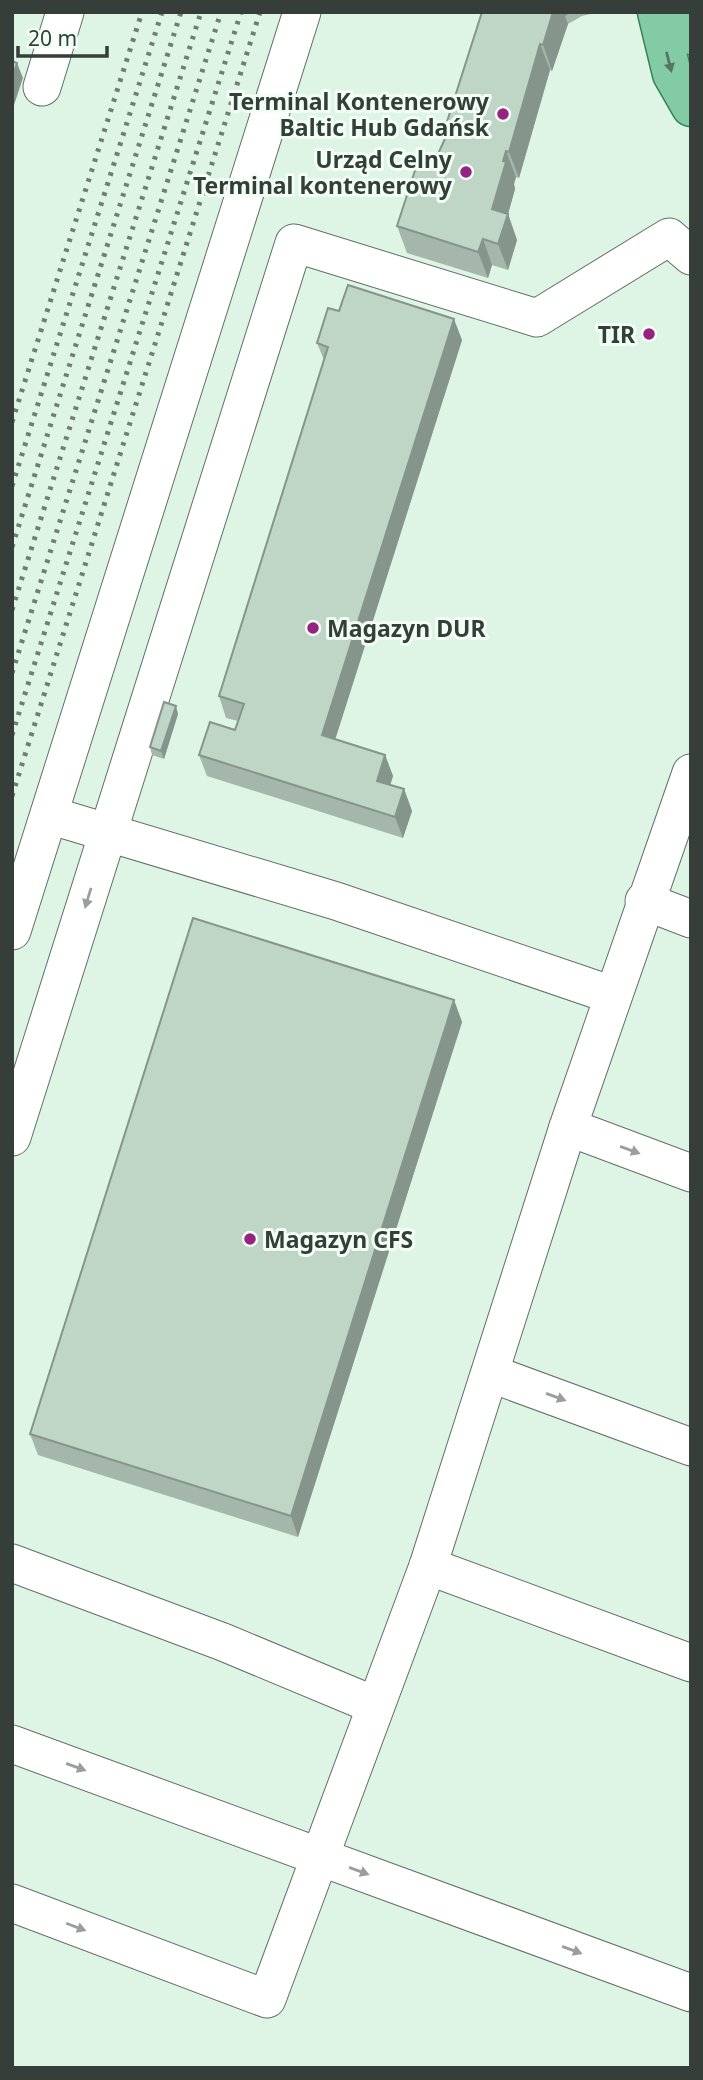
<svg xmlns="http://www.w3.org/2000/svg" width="703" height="2080" font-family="'Noto Sans',sans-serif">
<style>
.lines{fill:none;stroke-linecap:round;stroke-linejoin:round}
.minor-casing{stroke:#5f7265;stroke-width:39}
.major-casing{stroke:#328357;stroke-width:41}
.minor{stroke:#fff;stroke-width:37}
.major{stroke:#83cba4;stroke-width:38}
.rail{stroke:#6f7d73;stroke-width:5;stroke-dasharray:3.5 7;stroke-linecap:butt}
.wall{fill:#a4b7aa}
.shaded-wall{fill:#86958b}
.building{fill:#bfd5c6;stroke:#86958b;stroke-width:2}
.oneway{fill:#547663}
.oneway2{fill:#9a9e9c}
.poi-dot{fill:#962381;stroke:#f1fff5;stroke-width:2.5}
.labels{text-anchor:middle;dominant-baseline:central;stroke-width:6;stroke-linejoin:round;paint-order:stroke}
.poi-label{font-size:23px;font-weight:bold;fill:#353e38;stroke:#f1fff5;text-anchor:end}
</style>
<rect width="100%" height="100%" fill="#def4e4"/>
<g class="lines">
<!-- minor casing -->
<g class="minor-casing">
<g id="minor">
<path d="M42 87 65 12"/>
<path d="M49 815 336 901 612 995"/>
<path d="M644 901 691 919"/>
<path d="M12 931 302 12"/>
<path d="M568 1127 691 1173"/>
<path d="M12 1137 294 243 537 318 669 237 691 256"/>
<path d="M492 1374 691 1447"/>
<path d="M12 1563 223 1642 374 1705"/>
<path d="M428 1566 691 1663"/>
<path d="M12 1744 691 1993"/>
<path d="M12 1903 267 1999 428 1566 568 1127 691 773"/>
</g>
</g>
<!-- major casing -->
<g class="major-casing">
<g id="major">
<path d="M657 12 672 74 691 107"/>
<path d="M686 12 691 35"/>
</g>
</g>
<!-- minor -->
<use href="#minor" class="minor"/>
<!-- major -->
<use href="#major" class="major"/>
<!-- rail -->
<g class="rail">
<path d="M12 422 142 12"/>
<path d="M12 486 162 12"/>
<path d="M12 547 181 12"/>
<path d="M12 610 201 12"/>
<path d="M12 673 221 12"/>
<path d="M12 735 241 12"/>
<path d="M12 796 260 12"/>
</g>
</g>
<!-- wall -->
<g class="wall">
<path d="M482 12H599L582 16 568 24 552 71 550 70 519 178 516 177 514 184 515 189 508 214 517 240 508 270 492 265 488 278 407 253 397 226 434 163 446 136 444 131Z"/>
<path d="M339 311 462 340 335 739 385 755 393 776 390 785 404 789 412 811 403 838 207 776 199 755 235 730 238 721 226 718 219 696 324 360 317 343Z"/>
<path d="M178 714 164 759 152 755 150 747Z"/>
<path d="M454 1000 462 1022 298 1537 38 1455 30 1434Z"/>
</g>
<!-- shaded-wall -->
<g class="shaded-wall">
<path d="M553 12H572L565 16 568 24 552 71 543 45Z"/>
<path d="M540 44 550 70 519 178 509 152Z"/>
<path d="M17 63 23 78 12 111V79Z"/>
<path d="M506 151 516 177 514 184 515 189 508 214 517 240 508 270 498 244 492 209Z"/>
<path d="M483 239 492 265 488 278 478 252Z"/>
<path d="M454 319 462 340 330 756 322 735Z"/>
<path d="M176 706 178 714 164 759 161 751Z"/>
<path d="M385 755 393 776 385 802 377 781Z"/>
<path d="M404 789 412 811 403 838 395 817Z"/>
<path d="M454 1000 462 1022 298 1537 291 1516Z"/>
</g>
<!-- building -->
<g class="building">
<path d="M482 12H553L543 45 540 44 509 152 506 151 503 161 506 162 492 209 508 214 498 244 483 239 478 252 397 226 419 158 434 163 448 132 444 131Z"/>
<path d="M12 61 17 63 12 79Z"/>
<path d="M348 285 454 319 322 735 385 755 377 781 404 789 395 817 199 755 210 722 235 730 244 704 219 696 328 347 317 343 328 308 339 311Z"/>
<path d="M164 702 176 706 161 751 150 747Z"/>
<path d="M193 918 454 1000 291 1516 30 1434Z"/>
</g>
<!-- one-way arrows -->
<defs><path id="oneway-solid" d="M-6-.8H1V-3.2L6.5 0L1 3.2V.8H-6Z" transform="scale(1.75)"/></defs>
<use class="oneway" href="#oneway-solid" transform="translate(669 62) rotate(76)"/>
<g class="oneway2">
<use href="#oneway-solid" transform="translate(88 898) rotate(107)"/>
<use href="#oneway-solid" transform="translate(630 1150) rotate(20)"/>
<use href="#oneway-solid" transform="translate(556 1397) rotate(20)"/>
<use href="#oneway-solid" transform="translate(76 1767) rotate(20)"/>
<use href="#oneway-solid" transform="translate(359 1871) rotate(20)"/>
<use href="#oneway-solid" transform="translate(76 1927) rotate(21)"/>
<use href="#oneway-solid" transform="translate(572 1950) rotate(20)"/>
</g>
<!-- markers -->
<g class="poi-dot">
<circle cx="503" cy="114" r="7"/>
<circle cx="466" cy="172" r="7"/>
<circle cx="649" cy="334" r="7"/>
<circle cx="313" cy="628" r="7"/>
<circle cx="250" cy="1239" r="7"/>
</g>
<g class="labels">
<!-- poi labels -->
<g class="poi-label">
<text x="489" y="101">Terminal Kontenerowy<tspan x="489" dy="26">Baltic Hub Gdańsk</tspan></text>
<text x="452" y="159">Urząd Celny<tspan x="452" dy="26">Terminal kontenerowy</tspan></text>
<text x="635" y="334">TIR</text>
<text x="327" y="628" text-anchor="start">Magazyn DUR</text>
<text x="264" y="1239" text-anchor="start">Magazyn CFS</text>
</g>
</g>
<!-- border -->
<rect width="703" height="2080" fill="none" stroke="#353e38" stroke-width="28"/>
<!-- scale -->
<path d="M18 46v10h89v-10" fill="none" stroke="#353e38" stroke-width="3.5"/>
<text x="28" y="46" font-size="21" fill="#353e38" stroke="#f1fff5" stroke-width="5" paint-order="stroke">20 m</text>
</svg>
